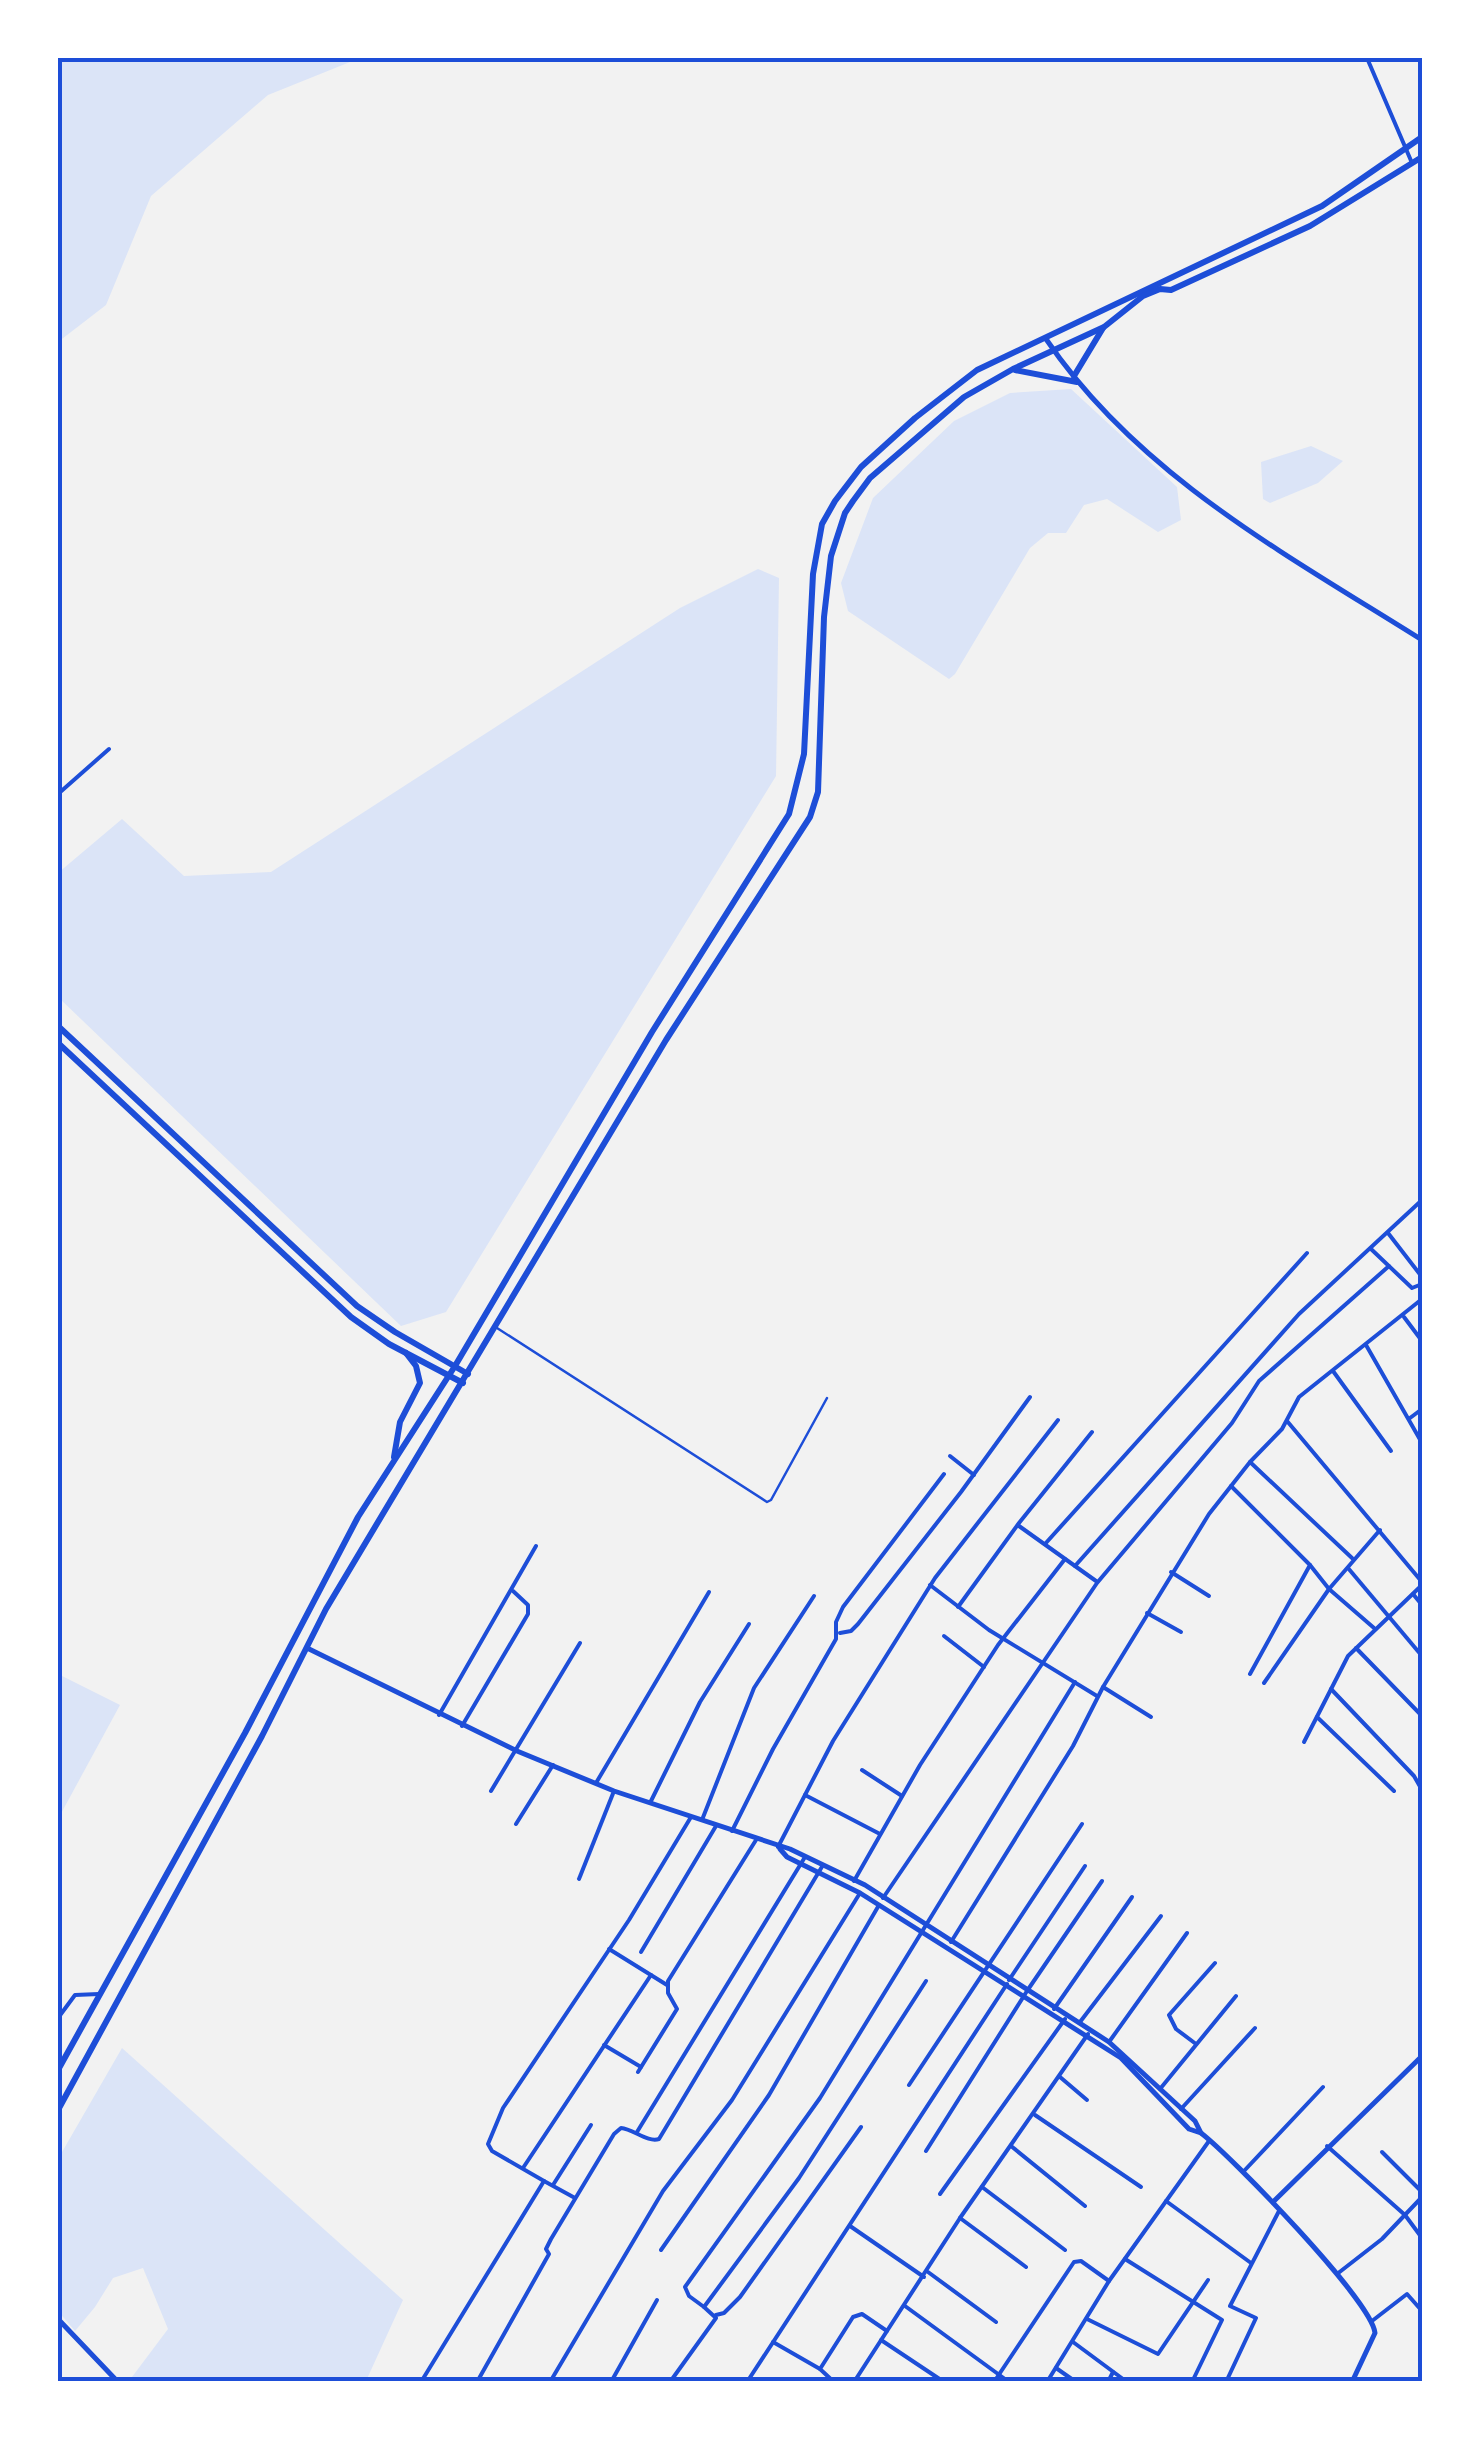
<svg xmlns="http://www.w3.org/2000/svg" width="1480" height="2439" font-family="Helvetica,sans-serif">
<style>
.green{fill:#dbe4f7}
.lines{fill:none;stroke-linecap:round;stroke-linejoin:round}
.service{stroke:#1d4ed8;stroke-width:2.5}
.minor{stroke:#1d4ed8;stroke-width:4}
.tertiary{stroke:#1d4ed8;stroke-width:5}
.secondary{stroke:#1d4ed8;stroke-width:6}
.primary{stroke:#1d4ed8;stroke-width:6}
.neatline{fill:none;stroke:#1d4ed8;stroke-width:4}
</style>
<rect width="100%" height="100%" fill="#f2f2f2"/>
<!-- green -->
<g class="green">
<path d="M58 58H360L268 95 151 196 106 305 58 342Z"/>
<path d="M1071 389 1177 487 1181 520 1158 532 1107 499 1084 505 1066 533H1048L1030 548 955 674 949 679 848 611 841 583 873 498 954 421 1010 393Z"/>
<path d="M1311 446 1343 461 1318 483 1270 503 1263 499 1261 462Z"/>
<path d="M758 569 779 578 776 776 446 1312 401 1326 58 997V873L122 819 184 876 271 872 680 608Z"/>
<path d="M58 1674 120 1705 58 1819Z"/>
<path d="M122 2048 403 2300 366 2381H129L168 2329 143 2268 113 2278 95 2307 75 2331 58 2311V2159Z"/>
</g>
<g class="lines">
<!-- service -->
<path class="service" d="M497 1328 767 1502 771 1500 827 1398"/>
<!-- minor -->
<g class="minor">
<path d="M1367 58 1412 163"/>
<path d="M58 794 109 749"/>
<path d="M1388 1233 1422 1277"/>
<path d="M1371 1249 1412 1288 1422 1284"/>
<path d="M1404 1317 1422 1341"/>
<path d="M1366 1345 1422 1443"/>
<path d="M1333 1371 1391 1451"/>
<path d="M1410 1418 1422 1409"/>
<path d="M1287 1421 1422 1582"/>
<path d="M950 1456 974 1475"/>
<path d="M1250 1462 1352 1558"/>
<path d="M1231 1486 1310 1565 1250 1674"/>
<path d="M1019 1526 1096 1581"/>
<path d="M1045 1544 1307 1253"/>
<path d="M1310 1565 1329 1589 1374 1628"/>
<path d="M1075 1566 1299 1314 1422 1200"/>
<path d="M1348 1568 1422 1656"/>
<path d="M1171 1572 1209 1596"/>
<path d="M930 1585 989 1630 1097 1696"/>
<path d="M1413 1594 1422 1605"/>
<path d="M958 1607 1019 1523 1092 1432"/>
<path d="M1147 1613 1181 1632"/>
<path d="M840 1633 851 1631 858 1624 961 1492 1030 1397"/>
<path d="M944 1636 984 1667"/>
<path d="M1356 1648 1422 1716"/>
<path d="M1264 1683 1329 1589 1380 1530"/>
<path d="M1103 1687 1151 1717"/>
<path d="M1331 1689 1414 1776 1422 1790"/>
<path d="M439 1715 536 1546"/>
<path d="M1317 1717 1394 1791"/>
<path d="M462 1726 528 1614V1605L513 1591"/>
<path d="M1304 1742 1348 1656 1422 1585"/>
<path d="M862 1770 902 1796"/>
<path d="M596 1783 709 1592"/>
<path d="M491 1791 580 1643"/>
<path d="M805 1795 880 1834"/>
<path d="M651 1801 700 1702 749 1624"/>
<path d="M702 1820 754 1688 814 1596"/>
<path d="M516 1824 553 1765"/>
<path d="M732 1831 773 1749 836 1639V1622L843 1607 944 1474"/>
<path d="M778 1847 833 1741 935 1578 1058 1420"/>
<path d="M579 1879 614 1791"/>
<path d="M854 1881 920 1765 998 1645 1065 1559"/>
<path d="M883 1898 1097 1583 1232 1423 1259 1381 1389 1266"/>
<path d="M951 1942 1073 1746 1103 1687 1209 1514 1250 1462 1282 1429 1299 1397 1422 1299"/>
<path d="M609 1949 667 1985"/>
<path d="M641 1952 716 1826"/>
<path d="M1009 1980 1085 1866"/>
<path d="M1054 2009 1132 1897"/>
<path d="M58 2018 75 1995 99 1994"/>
<path d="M1080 2022 1161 1916"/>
<path d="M1109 2042 1187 1933"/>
<path d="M1196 2044 1176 2029 1169 2015 1215 1963"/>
<path d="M604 2045 641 2067"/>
<path d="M638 2072 677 2009 668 1993V1981L756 1840"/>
<path d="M1060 2077 1087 2100"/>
<path d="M909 2085 1082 1824"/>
<path d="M1160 2089 1236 1996"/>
<path d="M1181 2109 1255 2028"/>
<path d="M1035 2115 1141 2187"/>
<path d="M637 2132 805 1857"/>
<path d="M1011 2146 1085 2206"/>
<path d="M1327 2146 1405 2215 1422 2238"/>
<path d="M926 2151 1027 1991 1102 1881"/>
<path d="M1382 2152 1422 2192"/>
<path d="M523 2168 651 1975"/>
<path d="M1244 2171 1323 2087"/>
<path d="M544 2181 575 2198"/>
<path d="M553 2185 591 2125"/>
<path d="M982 2187 1065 2250"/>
<path d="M940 2194 1065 2019"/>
<path d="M1166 2201 1251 2263"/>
<path d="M960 2218 1026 2267"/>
<path d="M850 2226 924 2277"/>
<path d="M661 2250 769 2095 879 1905"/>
<path d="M1125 2259 1222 2320 1192 2382"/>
<path d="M928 2272 996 2322"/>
<path d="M1337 2274 1382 2239 1422 2197"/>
<path d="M905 2306 1009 2382"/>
<path d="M704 2307 689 2296 685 2287 820 2098 1075 1682"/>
<path d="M716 2315 724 2313 740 2297 861 2127"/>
<path d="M1087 2319 1158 2354 1208 2280"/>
<path d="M1372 2321 1407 2294 1422 2311"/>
<path d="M881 2340 944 2382"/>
<path d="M773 2342 820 2369"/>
<path d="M1073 2342 1127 2382"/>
<path d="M1056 2368 1076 2382"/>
<path d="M421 2382 544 2181 492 2151 488 2144 503 2108 629 1920 691 1817"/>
<path d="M477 2382 549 2254 546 2249 551 2239 614 2134 621 2128C633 2129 648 2143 659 2139L823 1865"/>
<path d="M550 2382 663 2191 732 2100 860 1893"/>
<path d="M611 2382 657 2300"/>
<path d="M670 2382 716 2318 704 2307 799 2178 926 1981"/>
<path d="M747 2382 1007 1984"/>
<path d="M834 2382 820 2369 853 2317 862 2314 887 2331"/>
<path d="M854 2382 960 2218 1088 2034"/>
<path d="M994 2382 1074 2262 1081 2261 1109 2281"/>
<path d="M1047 2382 1109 2281 1209 2141"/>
<path d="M1108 2382 1113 2372"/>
<path d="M1226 2382 1256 2318 1230 2306 1279 2211"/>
</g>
<!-- tertiary -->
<g class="tertiary">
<path d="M1046 339C1138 475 1287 555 1422 640"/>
<path d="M307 1648 517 1751 614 1791 790 1849 865 1885 1109 2042 1195 2121 1201 2133C1232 2157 1372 2301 1375 2333L1352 2382"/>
<path d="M780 1849 787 1857 860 1893 1121 2058 1189 2129 1201 2133"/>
<path d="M1273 2202 1422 2056"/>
<path d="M58 2319 118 2382"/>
</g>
<!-- secondary -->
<g class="secondary">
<path d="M58 1026 357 1306 395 1332 468 1374"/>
<path d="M58 1043 351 1317 389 1344 463 1383"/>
</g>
<!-- primary -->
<g class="primary">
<path d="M1015 370 1077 382"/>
<path d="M1074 376 1103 328"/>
<path d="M394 1457 400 1422 420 1383 416 1366 406 1353"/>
<path d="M58 2070 245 1733 358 1517 455 1366 652 1032 789 814 804 754 813 574 822 524 835 501 861 467 915 418 977 370 1322 206 1422 137"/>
<path d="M58 2110 262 1736 326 1609 666 1040 810 817 818 792 824 617 831 556 845 513 853 501 870 478 964 397 1013 369 1104 327 1143 296 1160 289 1171 290 1310 226 1422 157"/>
</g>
</g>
<!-- border -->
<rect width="1480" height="2439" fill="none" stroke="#ffffff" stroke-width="120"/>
<rect x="60" y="60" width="1360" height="2319" class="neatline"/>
</svg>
